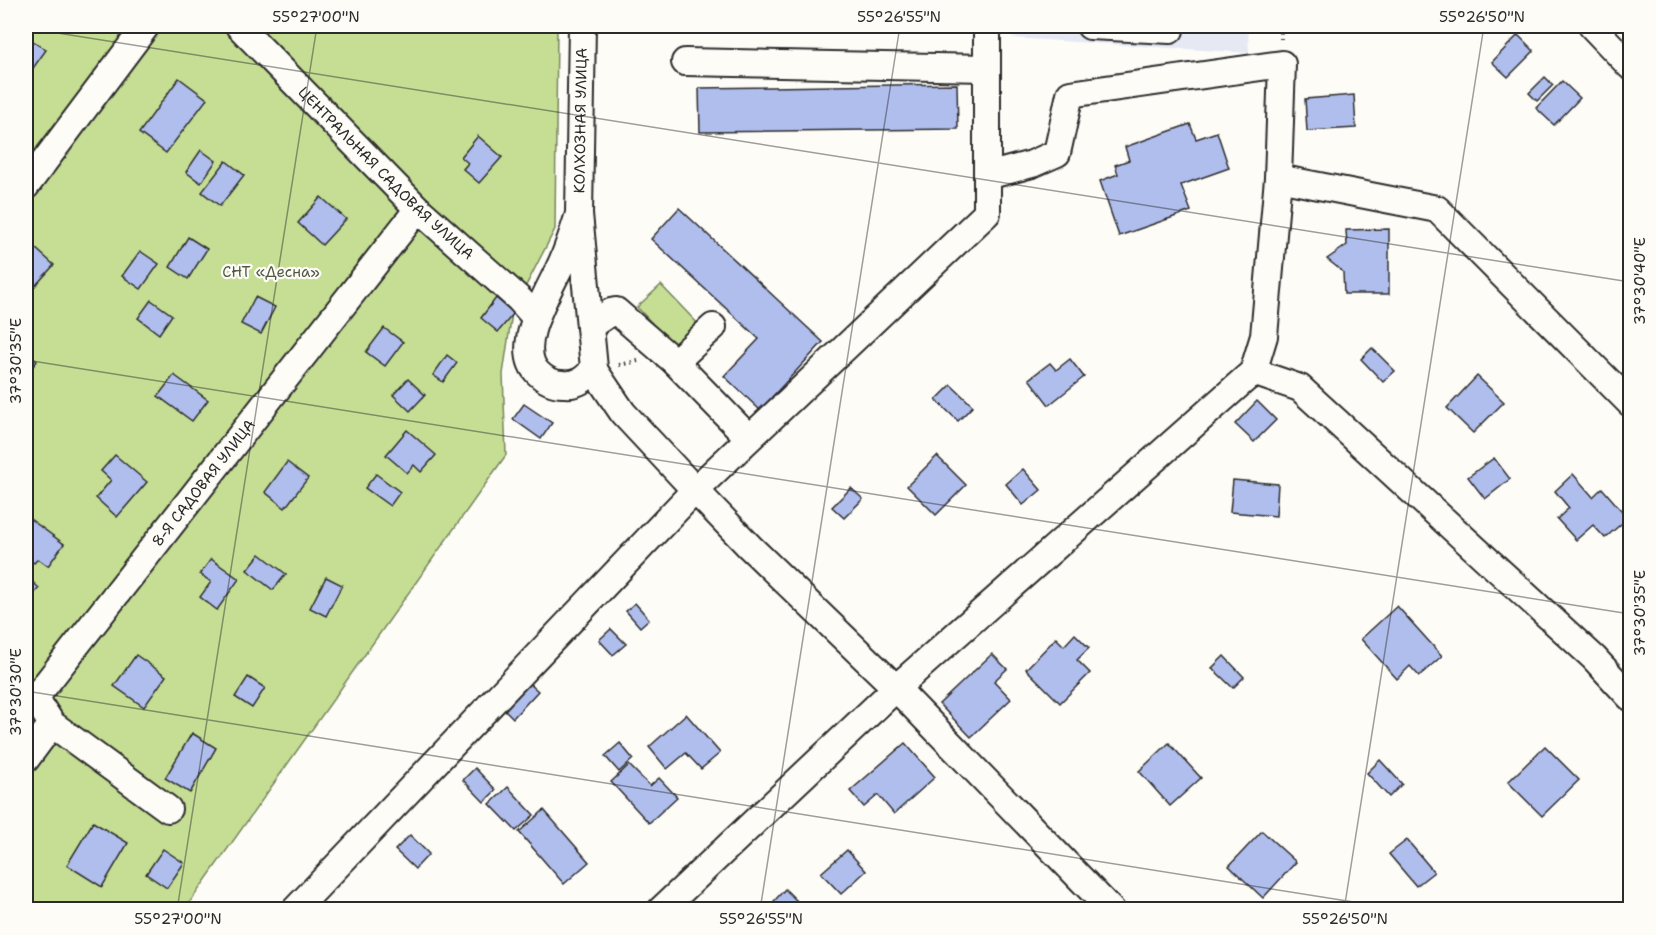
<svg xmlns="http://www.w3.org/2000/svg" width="1656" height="935" font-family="'Shantell Sans',sans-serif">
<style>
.built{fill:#e6e9f4}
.green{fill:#c5de94;stroke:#788460;stroke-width:1.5}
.building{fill:#b0beee;stroke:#2b2b2b;stroke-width:1.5}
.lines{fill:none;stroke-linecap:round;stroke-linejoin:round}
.minor-casing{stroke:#2b2b2b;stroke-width:30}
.path{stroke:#2b2b2b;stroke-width:4;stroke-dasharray:1.5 4.5;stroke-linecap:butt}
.minor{stroke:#fdfcf7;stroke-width:26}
.ticks{fill:none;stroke:#2b2b2b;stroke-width:1.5;stroke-opacity:0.45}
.labels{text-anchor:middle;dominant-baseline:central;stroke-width:4.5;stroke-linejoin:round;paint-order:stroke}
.street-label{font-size:15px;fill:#2b2b2b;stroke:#fdfcf7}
.park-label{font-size:15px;fill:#525845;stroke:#fdfcf7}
.neatline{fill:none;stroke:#2b2b2b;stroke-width:2}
.ticks-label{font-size:15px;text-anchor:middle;fill:#2b2b2b}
</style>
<rect width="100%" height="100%" fill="#fdfcf7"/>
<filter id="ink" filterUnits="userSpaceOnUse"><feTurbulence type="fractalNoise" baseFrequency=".0167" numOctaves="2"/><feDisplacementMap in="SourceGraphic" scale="12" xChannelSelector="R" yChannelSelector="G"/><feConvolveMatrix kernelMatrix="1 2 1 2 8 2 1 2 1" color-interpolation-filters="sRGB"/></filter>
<g filter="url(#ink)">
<!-- built -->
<path class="built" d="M1014 26H1248L1249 53 1013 38Z"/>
<!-- green -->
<g class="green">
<path d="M26 26H557L555 229 512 313 503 374 506 455 185 909H26Z"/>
<path d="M661 285 701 327 677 350 637 307Z"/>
</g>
<!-- building -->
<g class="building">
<path d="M1518 35 1534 51 1508 77 1492 62Z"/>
<path d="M26 36 46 50 26 78Z"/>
<path d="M1545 77 1553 85 1537 101 1529 93Z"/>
<path d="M179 78 207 99 166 153 139 133Z"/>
<path d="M1562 81 1580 98 1554 125 1536 108Z"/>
<path d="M957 84 958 129 700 132 699 88Z"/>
<path d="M1354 95 1356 128 1307 131 1305 99Z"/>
<path d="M1190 124 1196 139 1217 132 1229 168 1181 185 1191 211 1119 236 1100 181 1118 174 1115 165 1129 160 1125 147Z"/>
<path d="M478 136 502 157 479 183 463 169 468 163 461 157Z"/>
<path d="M201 150 216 161 201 183 186 172Z"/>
<path d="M226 161 244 175 220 206 202 192Z"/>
<path d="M321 197 346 219 322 245 298 223Z"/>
<path d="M679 208 823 342 760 410 724 376 759 339 651 239Z"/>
<path d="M1389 229V294H1344L1343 272 1327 259 1347 245 1346 230Z"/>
<path d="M188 237 207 249 188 279 170 267Z"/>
<path d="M34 247 54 265 27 295 26 293V257Z"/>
<path d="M140 251 159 264 141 289 122 276Z"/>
<path d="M255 297 275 307 261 334 241 324Z"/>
<path d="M496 298 514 313 498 332 481 318Z"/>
<path d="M151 300 172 315 159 334 138 318Z"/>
<path d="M384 328 403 342 385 366 366 352Z"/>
<path d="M1372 348 1395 371 1383 382 1361 359Z"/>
<path d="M26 351 37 361 26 375Z"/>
<path d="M447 355 457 363 443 382 433 375Z"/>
<path d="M1070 359 1084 377 1049 405 1029 379 1050 363 1056 370Z"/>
<path d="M174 375 208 400 192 421 158 396Z"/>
<path d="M1477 376 1504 402 1473 433 1447 408Z"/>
<path d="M408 379 425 395 410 411 393 395Z"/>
<path d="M951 385 973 406 958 421 936 400Z"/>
<path d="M1257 401 1276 420 1254 442 1235 424Z"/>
<path d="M524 404 552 423 541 439 513 419Z"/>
<path d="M407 430 436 455 421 472 414 465 407 473 386 455Z"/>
<path d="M115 455 147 482 117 517 96 498 111 480 101 471Z"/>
<path d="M937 456 966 485 936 515 907 486Z"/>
<path d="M1494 458 1510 479 1485 499 1468 477Z"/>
<path d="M287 462 308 478 285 508 265 492Z"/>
<path d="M1023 469 1041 490 1023 505 1006 484Z"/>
<path d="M376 474 400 492 390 506 365 488Z"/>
<path d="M1573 474 1593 497 1602 488 1628 518 1605 538 1593 525 1576 540 1557 519 1569 508 1555 491Z"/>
<path d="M1233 480 1278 484 1276 516 1230 512Z"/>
<path d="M851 488 863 499 844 518 832 507Z"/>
<path d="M30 519 64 544 48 566 38 559 34 563 26 557V525Z"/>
<path d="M260 554 286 574 273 590 247 570Z"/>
<path d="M211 559 239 579 217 610 200 597 211 582 200 574Z"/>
<path d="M26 576 39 588 26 603Z"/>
<path d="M326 577 342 585 326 616 310 608Z"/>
<path d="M635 603 649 619 640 627 626 611Z"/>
<path d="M1397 606 1442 656 1419 676 1410 666 1397 679 1361 639Z"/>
<path d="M611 629 626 644 613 655 599 640Z"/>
<path d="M1075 634 1089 648 1077 660 1090 673 1060 703 1026 669 1056 638 1064 646Z"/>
<path d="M992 654 1007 669 994 681 1011 699 971 737 939 704Z"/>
<path d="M136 655 166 676 144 707 114 686Z"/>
<path d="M1224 656 1244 677 1233 688 1212 668Z"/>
<path d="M248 677 265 688 252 708 235 697Z"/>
<path d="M522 677 538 691 513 718 498 703Z"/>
<path d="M686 714 720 753 701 769 686 753 667 769 649 747Z"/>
<path d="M192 733 216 748 190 793 165 778Z"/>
<path d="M620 743 633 759 619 772 605 756Z"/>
<path d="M905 743 935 777 894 814 878 795 864 807 850 791Z"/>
<path d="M1169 743 1201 778 1170 806 1139 771Z"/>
<path d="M1545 746 1579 780 1542 816 1508 782Z"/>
<path d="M1380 760 1402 784 1389 797 1367 773Z"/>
<path d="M629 765 650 786 659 778 677 797 649 823 611 782Z"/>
<path d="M475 768 496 790 484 802 463 780Z"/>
<path d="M508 787 534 815 516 831 490 804Z"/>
<path d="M544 810 589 862 564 884 519 832Z"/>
<path d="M93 822 128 843 102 887 67 865Z"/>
<path d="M1262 831 1296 862 1263 898 1229 866Z"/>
<path d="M410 835 429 854 415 869 395 850Z"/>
<path d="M1407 840 1434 872 1416 886 1389 854Z"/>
<path d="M163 849 184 863 167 888 146 874Z"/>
<path d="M847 850 866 871 841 894 821 873Z"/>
<path d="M785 889 806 910H766Z"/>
</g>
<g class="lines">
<!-- minor casing -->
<g class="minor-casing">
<g id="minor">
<path id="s1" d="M239 26 418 209 519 299 536 318"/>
<path d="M1090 26 1170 30V26"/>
<path d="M1592 26 1630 66"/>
<path d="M685 62 987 68"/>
<path d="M1278 178 1437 209 1630 403"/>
<path d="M26 186 146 26"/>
<path id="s2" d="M579 214C574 230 569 246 562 262 550 290 512 347 538 373 545 380 554 384 563 384 577 386 586 379 594 368L579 214 582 26"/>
<path d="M590 326 611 312 616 311 675 362 713 327"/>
<path d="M675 362 749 438"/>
<path d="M594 370 623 413 695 490 750 547 896 688 1111 910"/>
<path d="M1253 372 1300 388 1594 658 1630 697"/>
<path d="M52 724 168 809"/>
<path id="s3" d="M26 759 52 724 35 698 418 209"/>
<path d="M295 910 695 490 987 213V26"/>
<path d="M661 910 896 688 1253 372 1264 336 1278 178 1282 64 1070 94 1057 153 1032 164 987 176"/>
</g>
</g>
<!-- path -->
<g class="path">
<path d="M1281 26V39"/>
<path d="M619 365 638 361"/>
</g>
<!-- minor -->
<use href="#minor" class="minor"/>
</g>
</g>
<!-- ticks -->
<path class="ticks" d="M26 28 1630 282M26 360 1630 614M26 691 1404 910M177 910 317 26M760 910 900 26M1344 910 1484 26"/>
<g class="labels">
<!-- street labels -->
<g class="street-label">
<text stroke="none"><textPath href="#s2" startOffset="484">КОЛХОЗНАЯ УЛИЦА</textPath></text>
<text stroke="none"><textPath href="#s1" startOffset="208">ЦЕНТРАЛЬНАЯ САДОВАЯ УЛИЦА</textPath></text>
<text stroke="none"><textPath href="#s3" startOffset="348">8-Я САДОВАЯ УЛИЦА</textPath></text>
</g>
<!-- park labels -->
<g class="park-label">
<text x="271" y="272">СНТ «Десна»</text>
</g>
</g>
<!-- margin -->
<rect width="1656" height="935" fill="none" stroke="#fdfcf7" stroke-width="66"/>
<rect x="33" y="33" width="1590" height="869" class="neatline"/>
<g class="ticks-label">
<text x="316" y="22">55°27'00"N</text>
<text x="899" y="22">55°26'55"N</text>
<text x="1482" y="22">55°26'50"N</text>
<text transform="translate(1640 281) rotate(-90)" y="5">37°30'40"E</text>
<text transform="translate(16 361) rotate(-90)" y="5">37°30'35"E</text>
<text transform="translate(1640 613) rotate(-90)" y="5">37°30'35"E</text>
<text transform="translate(16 692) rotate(-90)" y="5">37°30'30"E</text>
<text x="178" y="924">55°27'00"N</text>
<text x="761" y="924">55°26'55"N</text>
<text x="1345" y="924">55°26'50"N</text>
</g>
</svg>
